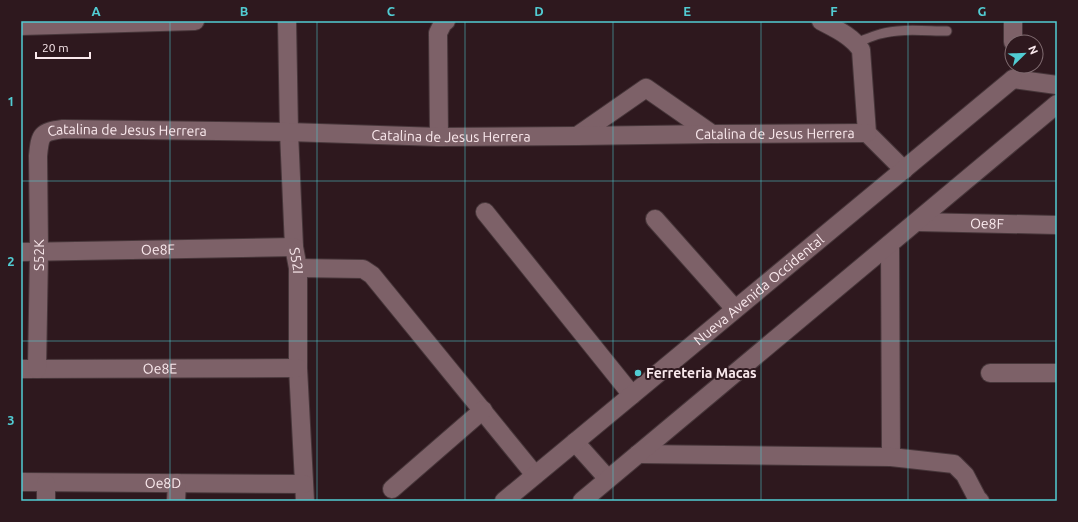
<svg xmlns="http://www.w3.org/2000/svg" width="1078" height="522" font-family="Ubuntu,sans-serif">
<style>
.lines{fill:none;stroke-linecap:round;stroke-linejoin:round}
.service-casing{stroke:#47363a;stroke-width:11}
.minor-casing{stroke:#47363a;stroke-width:20}
.service{stroke:#7d6168;stroke-width:9}
.minor{stroke:#7d6168;stroke-width:18}
.grid{fill:none;stroke:#51ccd3;stroke-width:1;stroke-opacity:0.55}
.poi-dot{fill:#51ccd3;stroke:#2e181e;stroke-width:1.5}
.labels{text-anchor:middle;dominant-baseline:central;stroke-width:4;stroke-linejoin:round;paint-order:stroke}
.street-label{font-size:14px;fill:#fae9ed;stroke:#2e181e}
.poi-label{font-size:14px;font-weight:bold;fill:#fae9ed;stroke:#2e181e;text-anchor:start}
.neatline{fill:none;stroke:#51ccd3;stroke-width:1.5}
.grid-label{font-size:13px;text-anchor:middle;font-weight:bold;fill:#51ccd3}
</style>
<rect width="100%" height="100%" fill="#2e181e"/>
<g class="lines">
<!-- service casing -->
<g class="service-casing">
<path id="service" d="M856 43C864 40 872 36 880 34 900 28 926 31 947 31"/>
</g>
<!-- minor casing -->
<g class="minor-casing">
<g id="minor">
<path id="s1" d="M287 21 289 132 294 247 298 268V368L305 501"/>
<path d="M821 21C836 29 852 36 861 50L867 133 904 170"/>
<path d="M1013 21V42"/>
<path d="M21 26 195 21"/>
<path d="M1013 79 1057 85"/>
<path d="M577 136 646 88 712 134"/>
<path d="M439 137 438 33 443 23 446 21"/>
<path d="M485 212 632 395"/>
<path d="M655 219 735 309"/>
<path id="s2" d="M917 222 1057 225"/>
<path d="M890 244 891 457"/>
<path id="s3" d="M21 252 294 247"/>
<path d="M298 268 363 269 372 275 535 475"/>
<path id="s4" d="M21 369 298 368"/>
<path id="s5" d="M37 369 39 252 38 156C40 134 41 132 63 129L289 132 439 137 577 136 712 134 867 133"/>
<path d="M990 373H1057"/>
<path d="M575 442 608 479"/>
<path d="M638 454 891 457 954 464 965 475 977 498 980 501"/>
<path id="s6" d="M21 482 304 484"/>
<path d="M392 489 483 410"/>
<path d="M46 501V483"/>
<path d="M176 501 177 483"/>
<path id="s7" d="M504 501 1013 79"/>
<path d="M582 501 1057 104"/>
</g>
</g>
<!-- service -->
<use href="#service" class="service"/>
<!-- minor -->
<use href="#minor" class="minor"/>
</g>
<!-- grid -->
<path class="grid" d="M170 21V501M317 21V501M465 21V501M613 21V501M761 21V501M908 21V501M21 181H1057M21 341H1057"/>
<!-- markers -->
<circle class="poi-dot" cx="638" cy="373" r="4"/>
<g class="labels">
<!-- street labels -->
<g class="street-label">
<text stroke="none"><textPath href="#s5" startOffset="320">Catalina de Jesus Herrera</textPath></text>
<text stroke="none"><textPath href="#s5" startOffset="968">Catalina de Jesus Herrera</textPath></text>
<text stroke="none"><textPath href="#s5" startOffset="644">Catalina de Jesus Herrera</textPath></text>
<text stroke="none"><textPath href="#s2" startOffset="70">Oe8F</textPath></text>
<text stroke="none"><textPath href="#s3" startOffset="137">Oe8F</textPath></text>
<text stroke="none"><textPath href="#s5" startOffset="114">S52K</textPath></text>
<text stroke="none"><textPath href="#s1" startOffset="240">S52I</textPath></text>
<text stroke="none"><textPath href="#s7" startOffset="331">Nueva Avenida Occidental</textPath></text>
<text stroke="none"><textPath href="#s4" startOffset="139">Oe8E</textPath></text>
<text stroke="none"><textPath href="#s6" startOffset="142">Oe8D</textPath></text>
</g>
<!-- poi labels -->
<g class="poi-label">
<text x="646" y="373">Ferreteria Macas</text>
</g>
</g>
<!-- border -->
<rect width="1078" height="522" fill="none" stroke="#2e181e" stroke-width="44"/>
<!-- north arrow -->
<g transform="translate(1024 54) rotate(67)"><circle r="19" fill="#2e181e" stroke="#806c71"/>
<path d="M0-3L7 15L0 10L-7 15Z" fill="#51ccd3"/>
<text y="-6" font-size="11" font-weight="bold" text-anchor="middle" fill="#fae9ed">N</text>
</g>
<!-- scale -->
<path d="M36 52v6h54v-6" fill="none" stroke="#fae9ed" stroke-width="2"/>
<text x="42" y="52" font-size="12" fill="#fae9ed" stroke="#2e181e" stroke-width="3" paint-order="stroke">20 m</text>
<rect x="22" y="22" width="1034" height="478" class="neatline"/>
<g class="grid-label">
<text x="96" y="16">A</text>
<text x="244" y="16">B</text>
<text x="391" y="16">C</text>
<text x="539" y="16">D</text>
<text x="687" y="16">E</text>
<text x="834" y="16">F</text>
<text x="982" y="16">G</text>
<text x="11" y="106">1</text>
<text x="11" y="266">2</text>
<text x="11" y="425">3</text>
</g>
</svg>
